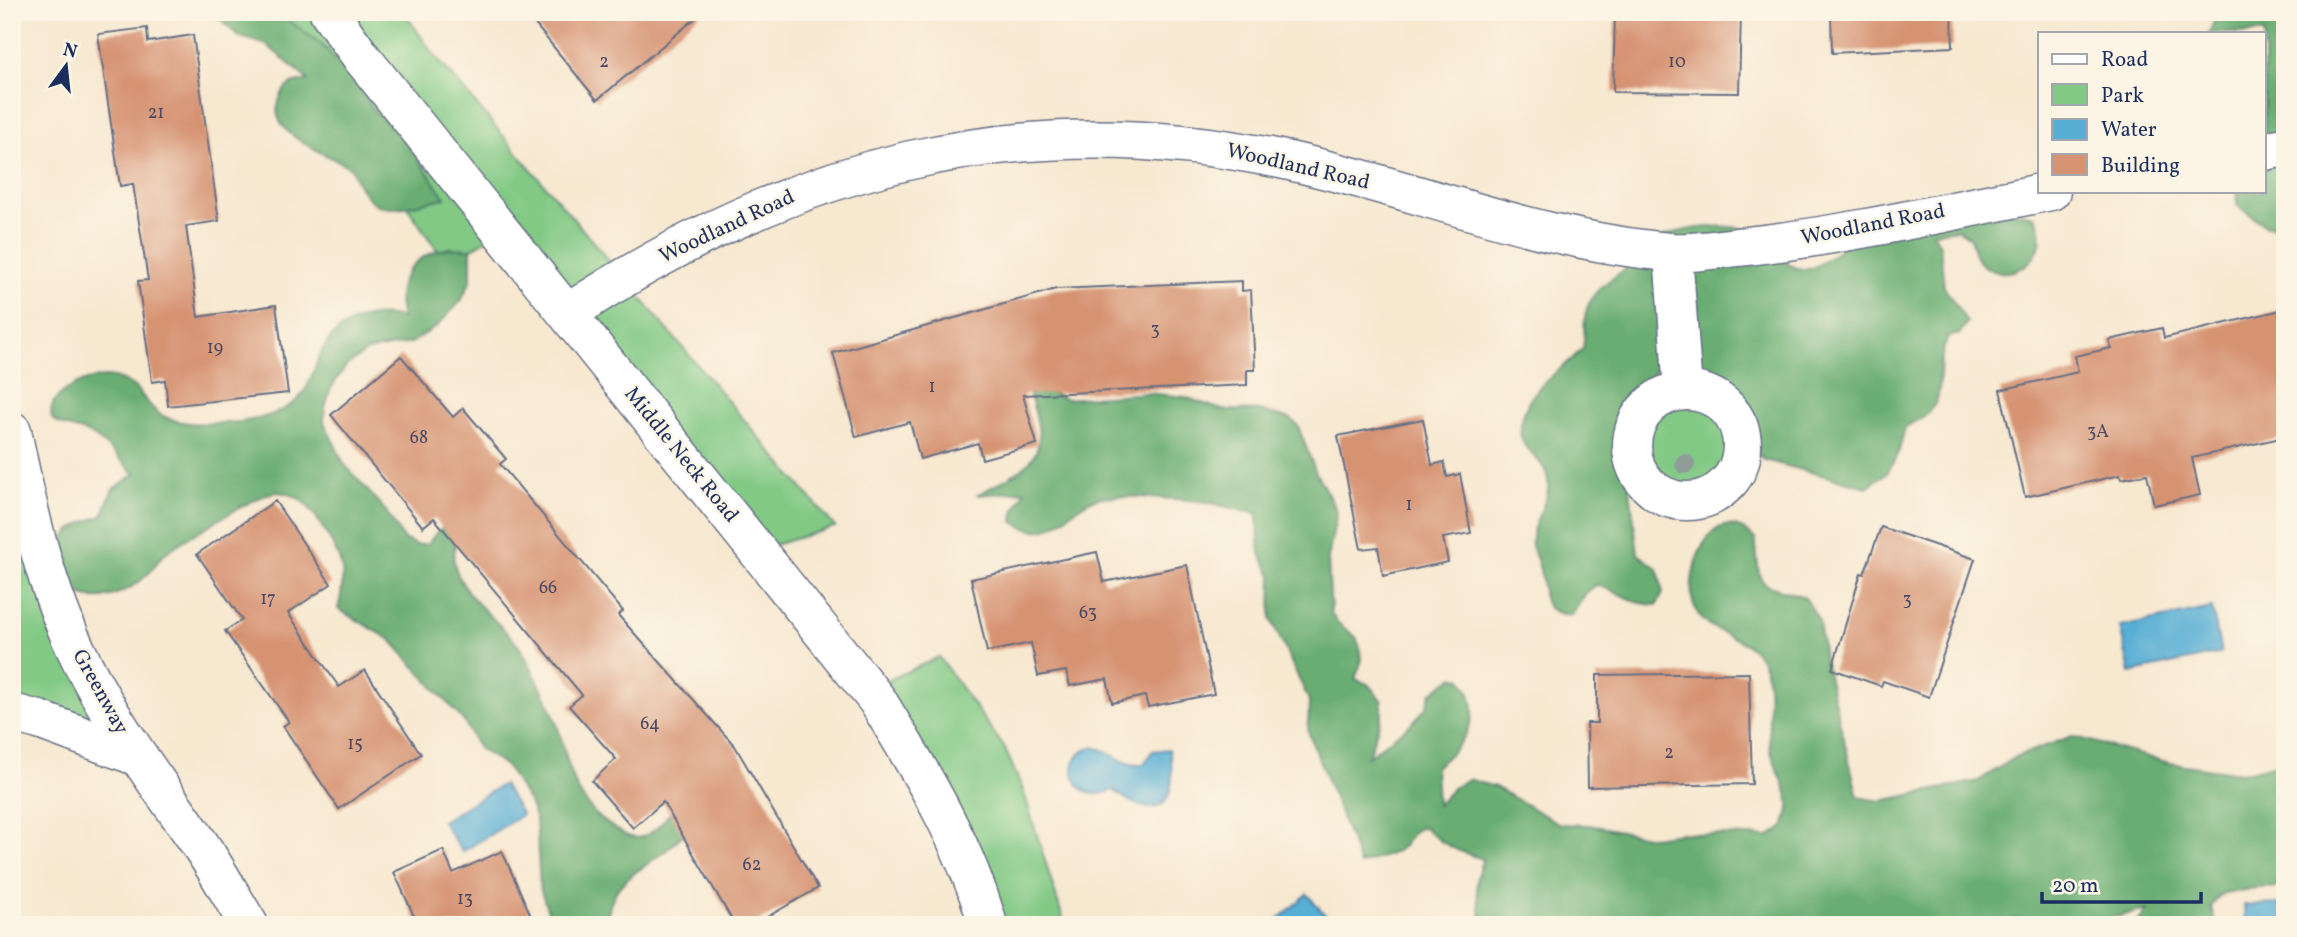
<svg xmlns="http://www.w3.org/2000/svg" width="2297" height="937" font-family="Vollkorn,serif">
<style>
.green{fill:#82c985;stroke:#4e7c72;stroke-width:2}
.forest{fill:#69ad72;stroke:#426e68;stroke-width:2}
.water{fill:#58afd5;stroke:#3a6f9a;stroke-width:2}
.building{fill:#d69372}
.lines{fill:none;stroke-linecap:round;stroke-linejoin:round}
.minor-casing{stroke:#687086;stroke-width:41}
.major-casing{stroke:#687086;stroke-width:41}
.minor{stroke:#fff;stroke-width:38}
.major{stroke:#fff;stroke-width:38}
.tree{fill:#8f9c98}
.labels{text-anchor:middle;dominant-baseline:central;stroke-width:5;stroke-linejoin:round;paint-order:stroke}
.number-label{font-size:18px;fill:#4a4863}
.street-label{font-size:21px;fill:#1b2f5e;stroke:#fcf5e5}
</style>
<rect width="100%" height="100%" fill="#fcf5e5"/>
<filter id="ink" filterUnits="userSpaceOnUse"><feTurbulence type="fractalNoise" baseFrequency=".0143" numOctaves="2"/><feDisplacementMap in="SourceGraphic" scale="14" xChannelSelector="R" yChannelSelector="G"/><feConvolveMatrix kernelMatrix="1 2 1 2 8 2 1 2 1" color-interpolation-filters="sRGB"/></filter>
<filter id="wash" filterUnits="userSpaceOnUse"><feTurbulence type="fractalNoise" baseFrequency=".00686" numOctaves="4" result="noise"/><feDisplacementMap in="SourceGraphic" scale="28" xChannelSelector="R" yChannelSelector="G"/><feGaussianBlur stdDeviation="1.57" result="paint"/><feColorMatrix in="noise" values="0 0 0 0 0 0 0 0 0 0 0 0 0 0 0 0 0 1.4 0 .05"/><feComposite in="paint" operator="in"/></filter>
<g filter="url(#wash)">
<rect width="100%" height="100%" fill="#f7e8d0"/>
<!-- green -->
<g class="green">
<path d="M277 12H404L431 51 835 527 757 550 501 231 471 249 437 250 406 205 445 198 403 137 375 112 348 72 322 45Z"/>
<circle cx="1687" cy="446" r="55"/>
<path d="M12 457 136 756 12 713Z"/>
<path d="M939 657 1004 747 1023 790 1065 925H987L869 689Z"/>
</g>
<!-- forest -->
<g class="forest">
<path d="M213 12H277L322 45 348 72 375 112 403 137 445 198C396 207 373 225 351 168 330 155 270 136 278 105 280 98 282 91 288 86 293 82 303 82 308 80L267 45 238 36Z"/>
<path d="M2218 12H2285V227L2266 226 2238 206 2237 191H2264V33H2209Z"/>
<path d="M2014 212 2034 216C2061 258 2001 292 1977 259 1973 254 1973 244 1971 238L1958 229 1933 232 1940 245 1944 287 1967 322 1960 334 1948 337C1928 380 1959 402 1905 427L1899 451 1888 472 1867 487 1764 460 1754 452 1747 420 1730 398 1713 385 1691 361 1673 358 1654 371 1646 395 1628 424 1625 449 1638 554 1658 569 1663 593 1657 605C1632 605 1619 591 1596 585L1586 593 1572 615C1534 613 1547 591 1539 566 1535 552 1529 547 1533 531 1537 515 1551 497 1548 480 1543 449 1508 455 1525 410 1534 384 1566 368 1583 348 1586 334 1582 320 1588 306 1596 287 1610 281 1625 269 1635 262 1642 251 1652 243 1674 227 1737 219 1760 236 1777 247 1781 269 1806 269 1824 269 1858 230 1872 217Z"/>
<path d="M450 248 471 249V280L461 301 436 327 411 343 368 351 346 366 330 390 325 408 324 422 344 464 386 511 403 539 417 545 428 544 436 533 451 521 462 525C458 537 452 549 454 561 460 601 509 624 526 658 536 678 549 700 556 721 571 768 571 804 619 831 626 836 635 840 644 836 658 831 668 814 678 803L697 819C686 830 675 845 661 854 631 877 609 882 607 925H553L540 888 536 820 529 802 506 766 479 749 463 720 391 640 338 609C348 570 342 559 321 525 311 508 300 493 277 492 261 492 182 541 166 553 159 558 155 567 149 573 132 590 94 611 73 588 65 580 61 573 60 561 58 532 78 523 102 516L113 489 135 474C121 461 110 446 93 436 80 428 64 429 52 419 49 404 56 397 68 389 87 377 112 371 133 386 144 395 150 410 163 416 180 425 203 424 221 423 245 423 278 417 297 400 310 388 313 369 321 353 336 322 370 310 402 318 391 280 413 254 450 248Z"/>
<path d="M1024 380 1065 399 1147 393 1185 397 1222 410 1261 411 1291 419 1298 426 1316 473 1337 511 1328 559 1331 613 1337 622 1356 637 1360 648 1362 660 1355 679 1368 684 1382 701V715L1368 756 1411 724 1426 708 1431 693 1454 677 1461 678C1488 712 1465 744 1435 767L1437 805 1453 788 1468 779 1495 787 1560 824 1589 825 1652 837 1681 833 1768 837 1784 827C1786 819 1791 809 1789 801 1786 784 1775 768 1771 751 1765 724 1776 672 1756 652 1738 634 1704 633 1694 606 1683 575 1711 493 1755 539 1762 592 1752 580 1805 597L1819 621 1824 659 1858 797 1881 801 1978 781 2016 757 2072 736 2170 763 2241 773 2285 762V887L2255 888 2220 895 2211 907 2216 925H2136L2147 910 2083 924 2014 918 2007 925H1483C1478 900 1472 882 1483 859 1459 852 1442 845 1424 827 1410 830 1411 837 1403 846 1392 857 1373 858 1360 865L1308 731 1309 700 1271 619 1272 575 1260 554 1257 513C1241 512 1227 506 1211 503 1195 500 1111 494 1098 498 1065 506 1055 548 1013 522L1014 512 1025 491 977 495C1043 460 1052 454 1024 380Z"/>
</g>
<!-- water -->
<g class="water">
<path d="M2212 608 2221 653 2130 673 2120 627Z"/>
<path d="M1092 747C1111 748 1126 771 1145 763L1152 751 1169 749C1174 774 1177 821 1136 804 1127 801 1121 794 1112 790 1078 809 1055 759 1092 747Z"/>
<path d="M503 784 522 815 462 852 442 821Z"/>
<path d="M1307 894 1334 925H1272Z"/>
<path d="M2285 904V925H2245L2244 905Z"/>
</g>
<g id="blocks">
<!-- building -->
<g class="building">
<path d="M525 12H703L597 100Z"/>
<path d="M1615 12H1741L1739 93 1613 92Z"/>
<path d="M1831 12H1952L1953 47 1832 53Z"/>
<path d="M147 28 148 42 193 35 219 221 186 226 198 317 276 305 288 393 168 406 165 380 152 382 138 281 148 280 133 184 120 186 98 34Z"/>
<path d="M1242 281V291L1251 290 1255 370H1247V385L1023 395 1037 444 982 459 978 443 920 459 910 422 856 437 833 353 1056 289Z"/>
<path d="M2285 309V437L2192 458 2200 495 2154 505 2147 474 2121 479 2120 475 2025 497 2000 390 2078 372 2075 356 2111 348 2109 340 2162 328 2164 338Z"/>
<path d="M401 356 453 417 463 408 506 459 500 464 623 611 618 615 735 746 818 888 753 925H735L663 802 633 828 592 781 616 759 569 706 582 695 434 518 423 527 331 415Z"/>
<path d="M1423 419 1432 465 1444 462 1447 477 1460 474 1471 533 1443 538 1448 562 1383 576 1378 547 1361 549 1338 436Z"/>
<path d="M275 501 331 584 288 613 339 687 365 670 421 754 339 809 283 726 289 722 225 631 242 620 197 554Z"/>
<path d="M1881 527 1975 559 1929 697 1883 681 1881 686 1832 669 1861 573 1864 574Z"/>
<path d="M1097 552 1104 582 1187 565 1214 694 1148 707 1145 696 1112 703 1107 679 1070 686 1066 671 1038 676 1031 643 987 652 971 579Z"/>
<path d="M1749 673 1752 784 1588 787 1587 723H1597V675Z"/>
<path d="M443 850 453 873 502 851 535 925H418L394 872Z"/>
</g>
</g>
</g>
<g filter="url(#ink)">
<use href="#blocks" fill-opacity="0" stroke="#687086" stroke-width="2"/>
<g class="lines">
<!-- minor casing -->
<g class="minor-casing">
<g id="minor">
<path d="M2264 151 2285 147"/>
<path d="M1673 253 1683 391"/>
<path d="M568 313C789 167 1017 104 1280 159 1410 186 1536 241 1670 252 1694 254 1722 248 1747 246 1849 235 1950 211 2051 191"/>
<circle cx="1687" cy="446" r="55"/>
<path d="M12 431C28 510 45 588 81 660 115 729 162 788 205 852 220 875 234 901 249 925"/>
<path d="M12 713 39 720 136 756"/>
</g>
</g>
<!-- major casing -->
<g class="major-casing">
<path id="major" d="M329 12 362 58 877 700C921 772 965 843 988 925"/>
</g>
<!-- minor -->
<use href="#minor" class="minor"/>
<!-- major -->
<use href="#major" class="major"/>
</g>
<!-- trees -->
<circle class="tree" cx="1685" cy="464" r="10"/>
</g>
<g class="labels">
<!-- number labels -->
<g class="number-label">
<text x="604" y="62">2</text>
<text x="1677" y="62">10</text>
<text x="156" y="113">21</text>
<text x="1155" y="330">3</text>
<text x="215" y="348">19</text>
<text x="932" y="387">1</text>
<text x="2098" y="432">3A</text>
<text x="419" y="438">68</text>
<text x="1409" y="505">1</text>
<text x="548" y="588">66</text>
<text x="268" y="599">17</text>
<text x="1907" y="600">3</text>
<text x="1088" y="613">63</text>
<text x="650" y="724">64</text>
<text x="355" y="744">15</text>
<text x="1669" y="753">2</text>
<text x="752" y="865">62</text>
<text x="465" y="899">13</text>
</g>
<!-- street labels -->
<g class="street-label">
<text transform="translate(1298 167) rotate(13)">Woodland Road</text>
<text transform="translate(1873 225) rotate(-11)">Woodland Road</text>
<text transform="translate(727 227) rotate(-25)">Woodland Road</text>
<text transform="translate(681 455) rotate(51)">Middle Neck Road</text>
<text transform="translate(100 692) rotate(61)">Greenway</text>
</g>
</g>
<!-- margin -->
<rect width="2297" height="937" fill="none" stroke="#fcf5e5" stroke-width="42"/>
<!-- legend -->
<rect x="2038" y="32" width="228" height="161" fill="#fcf5e5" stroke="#a2a6af" stroke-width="2"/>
<rect x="2052" y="54" width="35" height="10" fill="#ffffff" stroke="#a2a6af" stroke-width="2"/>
<text x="2101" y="66" font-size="21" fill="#1b2f5e">Road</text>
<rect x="2052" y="84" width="35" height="21" fill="#82c985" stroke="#a2a6af" stroke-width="2"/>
<text x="2101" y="102" font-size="21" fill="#1b2f5e">Park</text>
<rect x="2052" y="119" width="35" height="21" fill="#58afd5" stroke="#a2a6af" stroke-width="2"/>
<text x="2101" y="136" font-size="21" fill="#1b2f5e">Water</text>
<rect x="2052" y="154" width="35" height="21" fill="#d69372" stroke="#a2a6af" stroke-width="2"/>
<text x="2101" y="172" font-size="21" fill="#1b2f5e">Building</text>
<!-- north arrow -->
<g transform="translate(66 66) rotate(15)" stroke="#fcf5e5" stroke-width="5" paint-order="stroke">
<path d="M0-5L12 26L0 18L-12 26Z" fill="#1b2f5e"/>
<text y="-10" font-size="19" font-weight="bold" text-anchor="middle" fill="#1b2f5e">N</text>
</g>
<!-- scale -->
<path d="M2042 892v10h159v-10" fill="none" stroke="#1b2f5e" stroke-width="3.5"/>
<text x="2052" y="892" font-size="21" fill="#1b2f5e" stroke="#fcf5e5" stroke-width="5" paint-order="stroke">20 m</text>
</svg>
